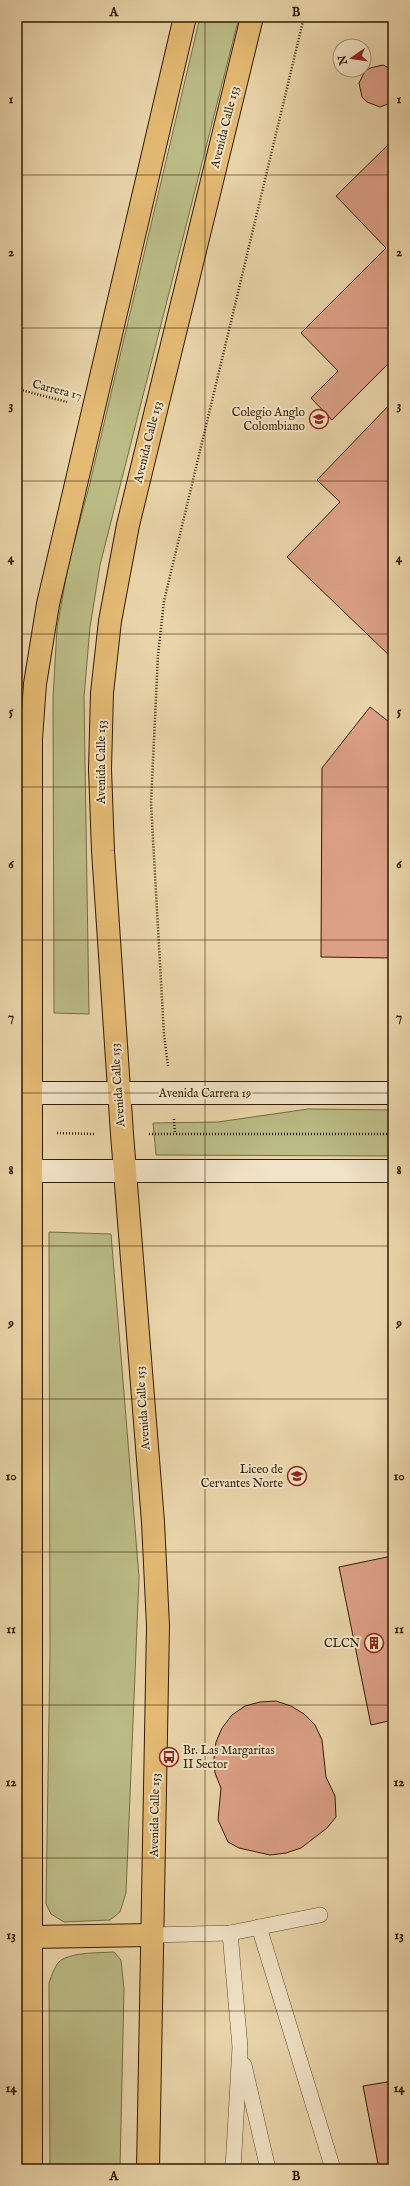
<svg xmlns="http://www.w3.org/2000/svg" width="410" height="2186" font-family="'IM FELL English',serif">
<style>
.green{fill:#bbbb85;stroke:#766b43}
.building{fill:#dca088;stroke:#311b01}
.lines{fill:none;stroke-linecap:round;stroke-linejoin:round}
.service-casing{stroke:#5f492b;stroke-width:16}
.secondary-casing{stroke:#311b01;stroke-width:24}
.primary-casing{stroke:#311b01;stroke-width:24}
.path{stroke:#311b01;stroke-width:2.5;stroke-dasharray:1 2;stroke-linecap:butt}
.service{stroke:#f1e3c7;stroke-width:15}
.secondary{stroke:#f1e3c7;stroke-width:22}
.primary{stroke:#e4ba74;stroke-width:22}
.grid{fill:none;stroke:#311b01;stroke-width:1;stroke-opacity:0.55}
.labels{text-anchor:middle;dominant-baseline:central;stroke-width:4;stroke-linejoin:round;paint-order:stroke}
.street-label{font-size:12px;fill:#311b01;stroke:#f1e3c7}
.poi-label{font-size:12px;fill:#311b01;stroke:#f1e3c7;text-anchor:end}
.neatline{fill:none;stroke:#311b01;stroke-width:1.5}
.grid-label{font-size:13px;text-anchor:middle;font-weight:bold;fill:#311b01}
</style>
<rect width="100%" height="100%" fill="#e9d4a9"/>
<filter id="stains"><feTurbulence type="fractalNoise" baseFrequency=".005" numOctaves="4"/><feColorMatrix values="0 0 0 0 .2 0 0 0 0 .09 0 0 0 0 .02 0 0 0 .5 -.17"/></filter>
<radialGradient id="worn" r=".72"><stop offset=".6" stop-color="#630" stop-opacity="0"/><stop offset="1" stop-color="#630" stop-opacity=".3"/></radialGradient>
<!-- green -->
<g class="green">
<path d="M200 17H239L100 565 90 627 84 697 89 1014 54 1013 53 698 57 628 69 561 89 487Z"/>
<path d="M308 1109 393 1110V1156L156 1155 153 1123 218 1122Z"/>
<path d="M49 1232 111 1234 139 1577 126 1893 120 1912 110 1920 64 1922 51 1914 46 1904 50 1651Z"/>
<path d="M114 1952 121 1960 124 1989 120 2169H50L49 1983C52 1975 55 1963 63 1959 77 1952 98 1953 114 1952Z"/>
</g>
<!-- building -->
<g class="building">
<path d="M383 65 393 70V102L380 107 367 102 362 97 359 83 365 71 370 68Z"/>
<path d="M393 140V359L332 420 311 398 338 371 301 333 386 248 336 196Z"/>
<path d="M393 401V659L287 557 340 502 317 480Z"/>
<path d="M370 707 393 725V958L321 957 322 768Z"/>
<path d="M392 1556 393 1720 371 1725 339 1567Z"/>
<path d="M276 1701 291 1706 304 1714 315 1725 322 1740 326 1777 335 1796 336 1817 327 1828 301 1848 286 1853 270 1855 239 1848 228 1842 218 1820 221 1788 215 1773 214 1758 216 1742 222 1728 232 1715 245 1706 260 1702Z"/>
<path d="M393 2009V2039L388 2010Z"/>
<path d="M393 2081V2169H379L363 2086Z"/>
</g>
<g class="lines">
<!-- service casing -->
<g class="service-casing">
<g id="service">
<path d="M259 1927 333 2169"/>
<path d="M230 1933 240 2047 233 2169"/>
<path d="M152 1935 230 1933 320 1915"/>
<path d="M244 2065 268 2169"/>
</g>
</g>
<!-- secondary casing -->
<g class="secondary-casing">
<g id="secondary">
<path d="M17 1093H393"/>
<path d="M17 1171H393"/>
</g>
</g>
<!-- primary casing -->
<g class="primary-casing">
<g id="primary">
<path d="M31 1937 152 1935"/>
<path d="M31 2169V739L35 684 48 604 185 17"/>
<path d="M148 2169 158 1626 153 1522 122 1134 103 851 100 769 102 693 110 621 128 525 252 17"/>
</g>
</g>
<!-- path -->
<g class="path">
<path d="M17 389 67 402"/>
<path d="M168 1066 164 1035 151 803 158 655 164 601 304 17"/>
<path d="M174 1119 175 1134"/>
<path d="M57 1133 94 1134"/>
<path d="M149 1134H393"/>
</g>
<!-- service -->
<use href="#service" class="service"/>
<!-- secondary -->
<use href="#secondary" class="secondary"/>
<!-- primary -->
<use href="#primary" class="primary"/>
</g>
<!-- grid -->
<path class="grid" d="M205 17V2169M17 175H393M17 328H393M17 481H393M17 634H393M17 787H393M17 940H393M17 1093H393M17 1246H393M17 1399H393M17 1552H393M17 1705H393M17 1858H393M17 2011H393"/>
<!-- icons -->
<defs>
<g id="school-ring" transform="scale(1)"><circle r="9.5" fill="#f1e3c7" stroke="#8f2418" stroke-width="1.5"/><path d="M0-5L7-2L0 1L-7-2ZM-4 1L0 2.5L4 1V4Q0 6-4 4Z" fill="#8f2418"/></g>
<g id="building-ring" transform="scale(1)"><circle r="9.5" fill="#f1e3c7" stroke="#8f2418" stroke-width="1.5"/><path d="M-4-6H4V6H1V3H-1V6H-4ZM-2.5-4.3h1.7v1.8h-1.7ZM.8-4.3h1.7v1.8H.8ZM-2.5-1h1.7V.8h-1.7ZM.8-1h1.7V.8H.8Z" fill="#8f2418"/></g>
<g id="bus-ring" transform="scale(1)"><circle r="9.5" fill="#f1e3c7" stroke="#8f2418" stroke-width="1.5"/><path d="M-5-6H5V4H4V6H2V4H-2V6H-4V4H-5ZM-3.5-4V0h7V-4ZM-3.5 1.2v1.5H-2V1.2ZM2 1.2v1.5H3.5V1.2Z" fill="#8f2418"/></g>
</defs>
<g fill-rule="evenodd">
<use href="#school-ring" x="319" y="419"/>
<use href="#school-ring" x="297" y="1476"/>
<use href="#building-ring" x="374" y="1643"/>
<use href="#bus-ring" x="169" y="1757"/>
</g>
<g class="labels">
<!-- street labels -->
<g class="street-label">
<text transform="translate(225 127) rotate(-76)">Avenida Calle 153</text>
<text transform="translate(57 390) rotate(14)">Carrera 17</text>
<text transform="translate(148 442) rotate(-76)">Avenida Calle 153</text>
<text transform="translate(101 762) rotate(-90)">Avenida Calle 153</text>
<text transform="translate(118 1085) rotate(-94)">Avenida Calle 153</text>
<text x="205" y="1093">Avenida Carrera 19</text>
<text transform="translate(143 1408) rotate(-94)">Avenida Calle 153</text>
<text transform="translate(155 1815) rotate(-89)">Avenida Calle 153</text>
</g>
<!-- poi labels -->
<g class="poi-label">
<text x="305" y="412">Colegio Anglo<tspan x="305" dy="14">Colombiano</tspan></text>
<text x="283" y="1469">Liceo de<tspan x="283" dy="14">Cervantes Norte</tspan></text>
<text x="360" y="1643">CLCN</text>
<text x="183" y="1750" text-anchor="start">Br. Las Margaritas<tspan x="183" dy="14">II Sector</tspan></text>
</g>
</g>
<!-- margin -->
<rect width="410" height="2186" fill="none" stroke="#e9d4a9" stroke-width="44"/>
<!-- north arrow -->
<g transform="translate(352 58) rotate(257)"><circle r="19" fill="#f1e3c7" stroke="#a49378"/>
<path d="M0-3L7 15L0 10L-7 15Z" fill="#8f2418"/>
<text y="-6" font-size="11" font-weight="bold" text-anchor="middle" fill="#311b01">N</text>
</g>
<rect x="22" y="22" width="366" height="2142" class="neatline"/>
<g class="grid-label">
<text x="114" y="16">A</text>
<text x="296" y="16">B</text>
<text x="11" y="103">1</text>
<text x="399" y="103">1</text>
<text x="11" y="256">2</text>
<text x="399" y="256">2</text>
<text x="11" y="409">3</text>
<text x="399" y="409">3</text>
<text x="11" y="562">4</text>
<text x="399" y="562">4</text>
<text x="11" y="715">5</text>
<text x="399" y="715">5</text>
<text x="11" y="868">6</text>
<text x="399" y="868">6</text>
<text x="11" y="1021">7</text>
<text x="399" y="1021">7</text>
<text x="11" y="1174">8</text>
<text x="399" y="1174">8</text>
<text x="11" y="1327">9</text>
<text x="399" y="1327">9</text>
<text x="11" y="1480">10</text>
<text x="399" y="1480">10</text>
<text x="11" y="1633">11</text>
<text x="399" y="1633">11</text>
<text x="11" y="1786">12</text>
<text x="399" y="1786">12</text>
<text x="11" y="1939">13</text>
<text x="399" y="1939">13</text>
<text x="11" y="2092">14</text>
<text x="399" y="2092">14</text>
<text x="114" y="2180">A</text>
<text x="296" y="2180">B</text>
</g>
<rect width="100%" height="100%" filter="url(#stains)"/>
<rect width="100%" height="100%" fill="url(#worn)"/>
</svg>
